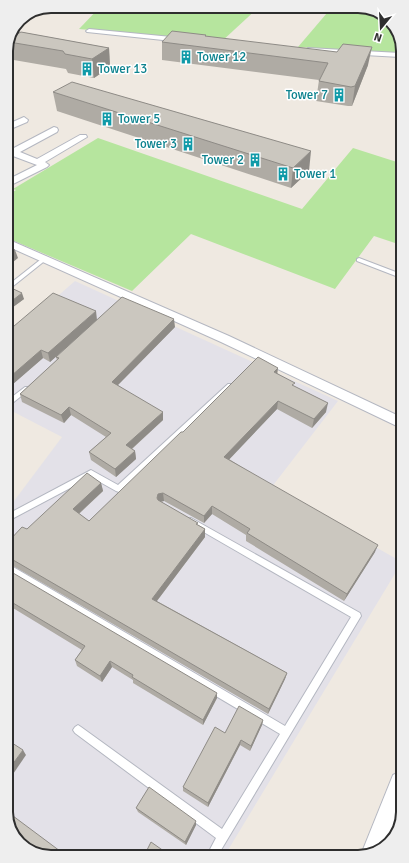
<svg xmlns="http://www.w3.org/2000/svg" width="409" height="863" font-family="Signika,sans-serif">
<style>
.industrial{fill:#e3e1e8}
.green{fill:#b6e59e}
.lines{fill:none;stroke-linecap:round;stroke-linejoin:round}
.service-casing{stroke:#b4b7c1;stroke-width:2}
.minor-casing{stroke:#b4b7c1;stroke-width:2}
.secondary-casing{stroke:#b4b7c1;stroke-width:2}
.service{fill:#fff;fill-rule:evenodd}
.minor{fill:#fff;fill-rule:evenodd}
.secondary{fill:#fff;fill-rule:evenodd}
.wall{fill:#afaba4}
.shaded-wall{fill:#8e8b86}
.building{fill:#cbc7bf;stroke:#8e8b86}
.labels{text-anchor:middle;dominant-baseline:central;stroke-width:3;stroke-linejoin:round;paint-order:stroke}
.far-culture-label{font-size:13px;fill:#0d838f;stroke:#fff;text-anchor:start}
.rim{fill:none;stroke:#2e2e2e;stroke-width:2}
</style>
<rect width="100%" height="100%" fill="#efe9e1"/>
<!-- industrial -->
<path class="industrial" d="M75 281 338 401 271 488 402 562 225 855 48 857 9 829 8 509 62 437 8 409 7 340Z"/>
<!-- green -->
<g class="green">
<path d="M101 6H260L221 42 79 29Z"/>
<path d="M333 6H361L385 15 400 34V53L298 47Z"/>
<path d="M98 138 302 209 353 148 400 163 401 245 374 236 335 289 191 234 132 291 7 238V196L16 190 13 189Z"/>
</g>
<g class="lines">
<!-- service casing -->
<g class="service-casing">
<g id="service">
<path d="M45 256 48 258 47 259 7 291V286Z"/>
<path d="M359 258 401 274V278L357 261V259Z"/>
<path d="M228 384H232L233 386 122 491 119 492 116 491 91 477 8 521V514L91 470 118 485Z"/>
<path d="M25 387H29L30 389 10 405H8V400Z"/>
<path d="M191 518 360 613 361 616 218 855H207L216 838 75 733 73 730 75 727 78 725 81 727 222 829 280 734 8 573V564L285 726 351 617 188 523 187 521 188 519Z"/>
</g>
</g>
<!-- minor casing -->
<g class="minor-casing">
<g id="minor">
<path d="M89 29 182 38 185 40 182 42 87 32 86 31Z"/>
<path d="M308 48 400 53V57L311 52 307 50Z"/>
<path d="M24 117 28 120 27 122 6 131V125Z"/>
<path d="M54 127 57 128 58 130 57 132 20 152 37 159 80 135H86L87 137 45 162 49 165 47 167 7 187V180L37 165 13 156 7 158V147L12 149Z"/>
<path d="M7 239 229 336 401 417V428L221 342 7 246Z"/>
</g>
</g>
<!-- secondary casing -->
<g class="secondary-casing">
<path id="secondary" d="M403 770V812L395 837 375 854H362V852L393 775Z"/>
</g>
<!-- service -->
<use href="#service" class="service"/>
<!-- minor -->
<use href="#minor" class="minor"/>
<!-- secondary -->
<use href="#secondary" class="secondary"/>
</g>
<!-- wall -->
<g class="wall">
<path d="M21 32 109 48 110 67 94 78 68 73 66 69 8 59 6 48 11 37Z"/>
<path d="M206 35V36L368 65 352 106H348L316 101 319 80 162 60V42Z"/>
<path d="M53 92 309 171 291 188 57 111Z"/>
<path d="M7 286 24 299 9 310 7 309Z"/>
<path d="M97 320 50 362 43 358 13 384 7 381V332Z"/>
<path d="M175 327 118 385 163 420 132 449 135 451 136 459 116 477 91 460 89 452 106 437 71 415 64 423 22 402 20 394 57 360 56 357Z"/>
<path d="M277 373 295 387 326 412 312 428 277 409 229 459 375 552 344 601 246 541V535L212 514 204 523 164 501 161 502 205 529V537L157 601 287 673 285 679 268 714 8 563V542L27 529 101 483 103 491 79 514 89 521 183 432Z"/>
<path d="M8 570 217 698 203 725 133 683V680L112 667 102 682 77 666 75 660 82 650 8 605Z"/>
<path d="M263 720 262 725 250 751 240 745 208 807 183 791V787L225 733Z"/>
<path d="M136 808 196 825 186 845 138 812Z"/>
</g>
<!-- shaded-wall -->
<g class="shaded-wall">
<path d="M372 47 368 65 352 106 355 86Z"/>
<path d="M109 48 110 67 94 78 92 59Z"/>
<path d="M311 151 309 171 291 188 293 168Z"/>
<path d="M15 250 18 258 7 267V257Z"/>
<path d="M22 293 24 299 9 310 8 304Z"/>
<path d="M96 311 97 320 50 362 48 353Z"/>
<path d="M174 319 175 327 113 390 112 382Z"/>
<path d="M41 350 43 358 13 384 11 376Z"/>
<path d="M278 368 277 376 274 372Z"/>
<path d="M278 401 277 409 224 465V457Z"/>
<path d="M328 403 326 412 312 428 314 419Z"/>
<path d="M69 407 71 415 64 423 61 415Z"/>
<path d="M163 412V420L127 453 126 445Z"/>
<path d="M135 451 136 459 116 477 115 469Z"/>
<path d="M101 483 103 491 75 517 73 509Z"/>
<path d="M163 493 164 501 159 502 157 498 158 494Z"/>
<path d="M212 506V514L204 523V516Z"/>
<path d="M205 529V537L153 606 152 599Z"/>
<path d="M378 545 375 552 344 601 347 594Z"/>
<path d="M110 661 112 667 102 682 100 676Z"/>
<path d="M287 673 285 679 268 714 269 709Z"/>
<path d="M217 693V698L203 725V720Z"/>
<path d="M263 720 262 725 250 751 251 746Z"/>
<path d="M241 740 240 745 208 807V803Z"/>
<path d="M23 750 26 755 9 780V769Z"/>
<path d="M196 821V825L186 845 185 842Z"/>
</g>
<!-- building -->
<g class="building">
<path d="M172 31 206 35 205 36 337 52 343 44 372 47 355 86 351 87 319 81 328 63 162 42Z"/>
<path d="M21 32 109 48 92 59 65 54 63 51 9 42 11 37Z"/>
<path d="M72 82 311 151 293 168 53 92Z"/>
<path d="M7 247 15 250 7 257Z"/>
<path d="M7 286 22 293 8 304H7Z"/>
<path d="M53 293 96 311 48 353 41 350 11 376 7 374V332Z"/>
<path d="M122 297 174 319 112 382 163 412 126 445 135 451 115 469 89 452 111 433 69 407 61 415 20 394 59 358 56 357Z"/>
<path d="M258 357 278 368 274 372 295 383 292 385 328 403 314 419 278 401 224 457 378 545 347 594 247 533 250 529 212 506 204 516 163 493 158 494 157 498 158 500 198 523 196 524 205 529 152 599 287 673 269 709 8 557V542L22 527 27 529 87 473 101 483 73 509 89 521 181 432H183Z"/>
<path d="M8 570 217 693 203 720 132 677 133 675 110 661 100 676 75 660 85 646 8 600Z"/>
<path d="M239 706 263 720 251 746 241 740 208 803 183 787 215 727 225 733Z"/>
<path d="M9 741 23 750 9 769Z"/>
<path d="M149 787 196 821 185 842 136 808Z"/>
<path d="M9 813 68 857H48L24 848 9 829Z"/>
<path d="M151 842 171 856H144Z"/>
</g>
<!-- icons -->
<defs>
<g id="building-bare" transform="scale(1.08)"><path d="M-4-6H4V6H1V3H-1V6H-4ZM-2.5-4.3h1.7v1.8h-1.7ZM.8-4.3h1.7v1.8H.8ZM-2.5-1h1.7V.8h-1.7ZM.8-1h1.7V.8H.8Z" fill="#0f9aa8" stroke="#fff" stroke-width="2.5" paint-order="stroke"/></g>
</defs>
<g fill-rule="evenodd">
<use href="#building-bare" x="186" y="57"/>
<use href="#building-bare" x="87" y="69"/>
<use href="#building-bare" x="339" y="95"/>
<use href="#building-bare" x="107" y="119"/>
<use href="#building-bare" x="188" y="144"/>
<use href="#building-bare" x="255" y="160"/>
<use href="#building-bare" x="283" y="174"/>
</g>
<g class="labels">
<!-- far-culture labels -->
<g class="far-culture-label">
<text x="197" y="57">Tower 12</text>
<text x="98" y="69">Tower 13</text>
<text x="328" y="95" text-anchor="end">Tower 7</text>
<text x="118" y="119">Tower 5</text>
<text x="177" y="144" text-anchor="end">Tower 3</text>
<text x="244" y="160" text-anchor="end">Tower 2</text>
<text x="294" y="174">Tower 1</text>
</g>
</g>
<!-- crop -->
<path d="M0 0H409V863H0ZM51 13H358A38 38 0 0 1 396 51V812A38 38 0 0 1 358 850H51A38 38 0 0 1 13 812V51A38 38 0 0 1 51 13Z" fill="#eee" fill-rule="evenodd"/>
<path class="rim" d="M51 13H358A38 38 0 0 1 396 51V812A38 38 0 0 1 358 850H51A38 38 0 0 1 13 812V51A38 38 0 0 1 51 13Z"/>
<!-- north arrow -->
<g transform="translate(381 28) rotate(198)" stroke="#ffffff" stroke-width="3" paint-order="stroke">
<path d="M0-3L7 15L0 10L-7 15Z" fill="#2e2e2e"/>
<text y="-6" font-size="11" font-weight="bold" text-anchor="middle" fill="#2e2e2e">N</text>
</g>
</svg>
